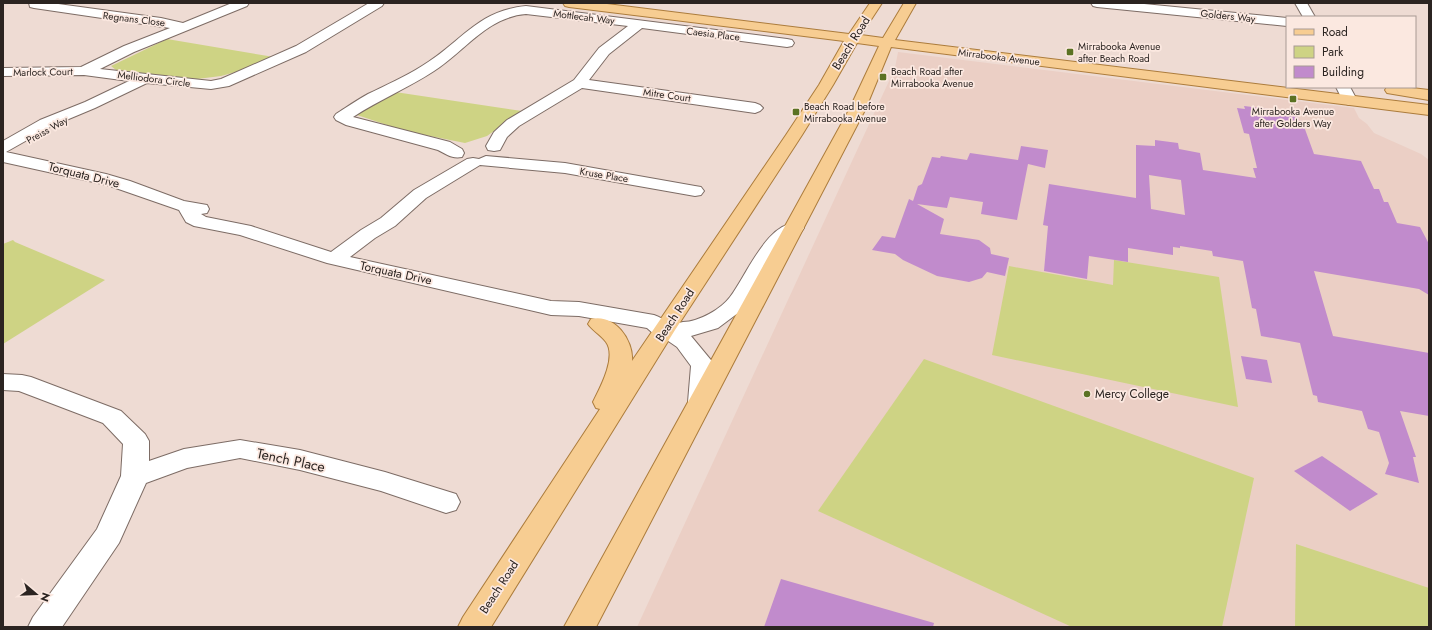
<svg xmlns="http://www.w3.org/2000/svg" width="1432" height="630" font-family="Jost,sans-serif">
<style>
.built{fill:#ebcfc5}
.green{fill:#ced384}
.building{fill:#c18bcc;fill-rule:evenodd}
.lines{fill:none;stroke-linecap:round;stroke-linejoin:round}
.minor-casing{stroke:#7d6c65;stroke-width:2}
.major-casing{stroke:#ac7c3c;stroke-width:2}
.minor{fill:#fff;fill-rule:evenodd}
.major{fill:#f7cd92;fill-rule:evenodd}
.poi-dot{fill:#5b7223;stroke:#fbe8e0;stroke-width:1.5}
.labels{text-anchor:middle;dominant-baseline:central;stroke-width:3.5;stroke-linejoin:round;paint-order:stroke}
.far-street-label{font-size:10px;fill:#2b2421;stroke:#fbe8e0}
.far-poi-label{font-size:10px;fill:#2b2421;stroke:#fbe8e0;text-anchor:start}
.street-label{font-size:12px;fill:#2b2421;stroke:#fbe8e0}
.poi-label{font-size:12px;fill:#2b2421;stroke:#fbe8e0;text-anchor:start}
.near-street-label{font-size:14px;fill:#2b2421;stroke:#fbe8e0}
</style>
<rect width="100%" height="100%" fill="#eedbd3"/>
<!-- built -->
<path class="built" d="M898 52 1354 108 1359 118 1367 124 1374 133 1421 154 1429 160V627H637L895 68Z"/>
<!-- green -->
<g class="green">
<path d="M167 39 274 57 254 67 221 76 197 79 116 70 111 66Z"/>
<path d="M395 92 522 111 487 136 465 143 405 131 357 115 371 103Z"/>
<path d="M13 240 15 242 105 280 3 344V244Z"/>
<path d="M1114 260 1219 277 1238 407 992 355 1009 266 1113 285Z"/>
<path d="M924 359 1254 478 1222 627H1072L818 511Z"/>
<path d="M1296 544 1429 588V627H1295Z"/>
</g>
<!-- building -->
<g class="building">
<path d="M1244 106 1278 110 1279 113 1297 115 1299 120 1302 121 1314 154 1361 161 1374 189H1379L1384 202H1388L1397 223 1420 227 1429 244V295L1419 289 1314 271 1333 336 1429 353V416L1400 411 1416 457H1413L1419 483 1385 474 1389 463 1379 432 1368 429 1362 411 1318 402 1317 396 1313 395 1300 343 1261 336 1256 309 1252 308 1243 261 1213 256 1212 251 1180 246V248L1173 247V255L1128 248V262L1089 256 1087 279 1044 271 1048 226 1043 225 1049 184 1136 198V145L1155 146V140L1178 143 1179 149 1200 153 1203 170 1256 178 1253 168H1257L1249 134 1244 133 1237 108 1245 109ZM1149 175 1181 180 1185 215 1151 209Z"/>
<path d="M1021 146 1048 150 1045 168 1028 164 1017 220 981 214 983 202 950 197 947 208 917 204 944 219 940 234 979 240 990 248 991 254 1009 258 1005 276 987 272 982 278 969 282 937 276 903 260 895 254 872 250 882 236 895 238 909 199 913 201 918 186 922 184 932 157 940 158 941 156 967 160 970 153 1018 160Z"/>
<path d="M1241 356 1267 360 1272 383 1246 379Z"/>
<path d="M1322 456 1378 494 1350 511 1294 471Z"/>
<path d="M781 579 934 623 933 627H764Z"/>
</g>
<g class="lines">
<!-- minor casing -->
<g class="minor-casing">
<g id="minor">
<path d="M29 3H51L161 18 183 23 232 3H249L247 6 134 52 100 69 211 81 221 79 296 46 369 3H384L382 6 306 52 229 86 211 89 147 83 95 108 52 126 6 152 106 174 130 181 184 201 207 205 209 209 207 213 201 214 206 217 251 226 331 252 361 230 381 218 414 190 467 159 473 158 479 159 486 156 565 163 695 186 701 187 704 191 701 195 695 196 565 173 480 165 426 198 395 226 375 238 350 257 551 301 579 302 654 315C660 317 665 321 671 323 674 324 679 323 683 322 699 322 721 309 730 297 746 277 769 216 801 224L804 228 801 232 783 246 746 307 718 328 691 336 715 365 712 402 709 408 700 410 691 408 688 402 691 366 677 347 661 336 655 335 647 328 579 316 551 315 327 263 240 235 194 226 186 222 179 210 107 185 3 162V141L40 120 85 102 129 81 84 75 3 76V68L81 67 124 46 170 28 34 8 30 7Z"/>
<path d="M1091 3H1134L1287 18V26L1097 7 1093 6Z"/>
<path d="M1295 3H1307L1315 17H1303Z"/>
<path d="M526 6 787 39 792 40 794 43 792 46 787 47 642 28 609 54 589 80 755 103 760 105 763 108 760 111 755 113 582 88 519 126 507 137 500 150 494 151 488 150 486 146 494 132 507 120 574 80 599 48 628 26 526 14C487 17 465 51 434 71 408 88 379 100 353 117L450 142 462 149 464 153 462 157C452 159 446 154 438 150L346 125 336 120 334 117 336 114C347 107 357 100 368 94 386 85 405 77 422 66 461 43 476 11 526 6Z"/>
<path d="M1336 87H1350L1357 100 1354 103 1349 105 1344 103Z"/>
<path d="M3 374 22 375 31 377 121 411 145 434 149 441V461L184 449 240 440 300 450 385 472 456 494 460 502 456 510 446 513 381 491 300 470 240 458 187 468 146 483 119 543 62 627H28L33 617 97 529 121 476 123 444 103 423 19 391 3 390Z"/>
</g>
</g>
<!-- major casing -->
<g class="major-casing">
<g id="major">
<path d="M563 3H599L849 34 870 3H882L861 35 883 38 904 3H916L895 40 1429 105V115L891 47 865 110 596 627H564L849 110 879 46 857 43 833 85 802 135 675 330 491 627H458L463 617 600 409 596 408 593 402C600 388 617 357 606 342 601 335 593 331 588 324L591 319C614 313 634 340 632 361L786 135 819 85 844 41 569 7 565 6Z"/>
<path d="M1387 87H1403L1429 90V100L1387 93 1385 90Z"/>
</g>
</g>
<!-- minor -->
<use href="#minor" class="minor"/>
<!-- major -->
<use href="#major" class="major"/>
</g>
<!-- markers -->
<g class="poi-dot">
<rect x="1066" y="48" width="8" height="8" rx="2"/>
<rect x="879" y="73" width="8" height="8" rx="2"/>
<rect x="1289" y="95" width="8" height="8" rx="2"/>
<rect x="792" y="108" width="8" height="8" rx="2"/>
<circle cx="1087" cy="394" r="4"/>
</g>
<g class="labels">
<!-- far-street labels -->
<g class="far-street-label">
<text transform="translate(1228 16) rotate(6)">Golders Way</text>
<text transform="translate(584 17) rotate(7)">Mottlecah Way</text>
<text transform="translate(134 19) rotate(7)">Regnans Close</text>
<text transform="translate(713 34) rotate(7)">Caesia Place</text>
<text transform="translate(999 57) rotate(7)">Mirrabooka Avenue</text>
<text transform="translate(43 72) rotate(-1)">Marlock Court</text>
<text transform="translate(154 79) rotate(7)">Melliodora Circle</text>
<text transform="translate(667 95) rotate(8)">Mitre Court</text>
<text transform="translate(47 130) rotate(-29)">Preiss Way</text>
<text transform="translate(604 175) rotate(9)">Kruse Place</text>
</g>
<!-- far-poi labels -->
<g class="far-poi-label">
<text x="1078" y="46">Mirrabooka Avenue<tspan x="1078" dy="12">after Beach Road</tspan></text>
<text x="891" y="71">Beach Road after<tspan x="891" dy="12">Mirrabooka Avenue</tspan></text>
<text x="804" y="106">Beach Road before<tspan x="804" dy="12">Mirrabooka Avenue</tspan></text>
<text x="1293" y="111" text-anchor="middle">Mirrabooka Avenue<tspan x="1293" dy="12">after Golders Way</tspan></text>
</g>
<!-- street labels -->
<g class="street-label">
<text transform="translate(851 43) rotate(-58)">Beach Road</text>
<text transform="translate(84 175) rotate(14)">Torquata Drive</text>
<text transform="translate(396 273) rotate(12)">Torquata Drive</text>
<text transform="translate(675 315) rotate(-57)">Beach Road</text>
<text transform="translate(499 587) rotate(-57)">Beach Road</text>
</g>
<!-- poi labels -->
<g class="poi-label">
<text x="1095" y="394">Mercy College</text>
</g>
<!-- near-street labels -->
<g class="near-street-label">
<text transform="translate(291 460) rotate(12)">Tench Place</text>
</g>
</g>
<!-- border -->
<rect width="1432" height="630" fill="none" stroke="#2b2421" stroke-width="8"/>
<!-- legend -->
<rect x="1286" y="16" width="130" height="72" fill="#fbe8e0" stroke="#a89a94"/>
<rect x="1294" y="29" width="20" height="6" fill="#f7cd92" stroke="#a89a94"/>
<text x="1322" y="36" font-size="12" fill="#2b2421">Road</text>
<rect x="1294" y="46" width="20" height="12" fill="#ced384" stroke="#a89a94"/>
<text x="1322" y="56" font-size="12" fill="#2b2421">Park</text>
<rect x="1294" y="66" width="20" height="12" fill="#c18bcc" stroke="#a89a94"/>
<text x="1322" y="76" font-size="12" fill="#2b2421">Building</text>
<!-- north arrow -->
<g transform="translate(36 594) rotate(109)" stroke="#fbe8e0" stroke-width="3" paint-order="stroke">
<path d="M0-3L7 15L0 10L-7 15Z" fill="#2b2421"/>
<text y="-6" font-size="11" font-weight="bold" text-anchor="middle" fill="#2b2421">N</text>
</g>
</svg>
